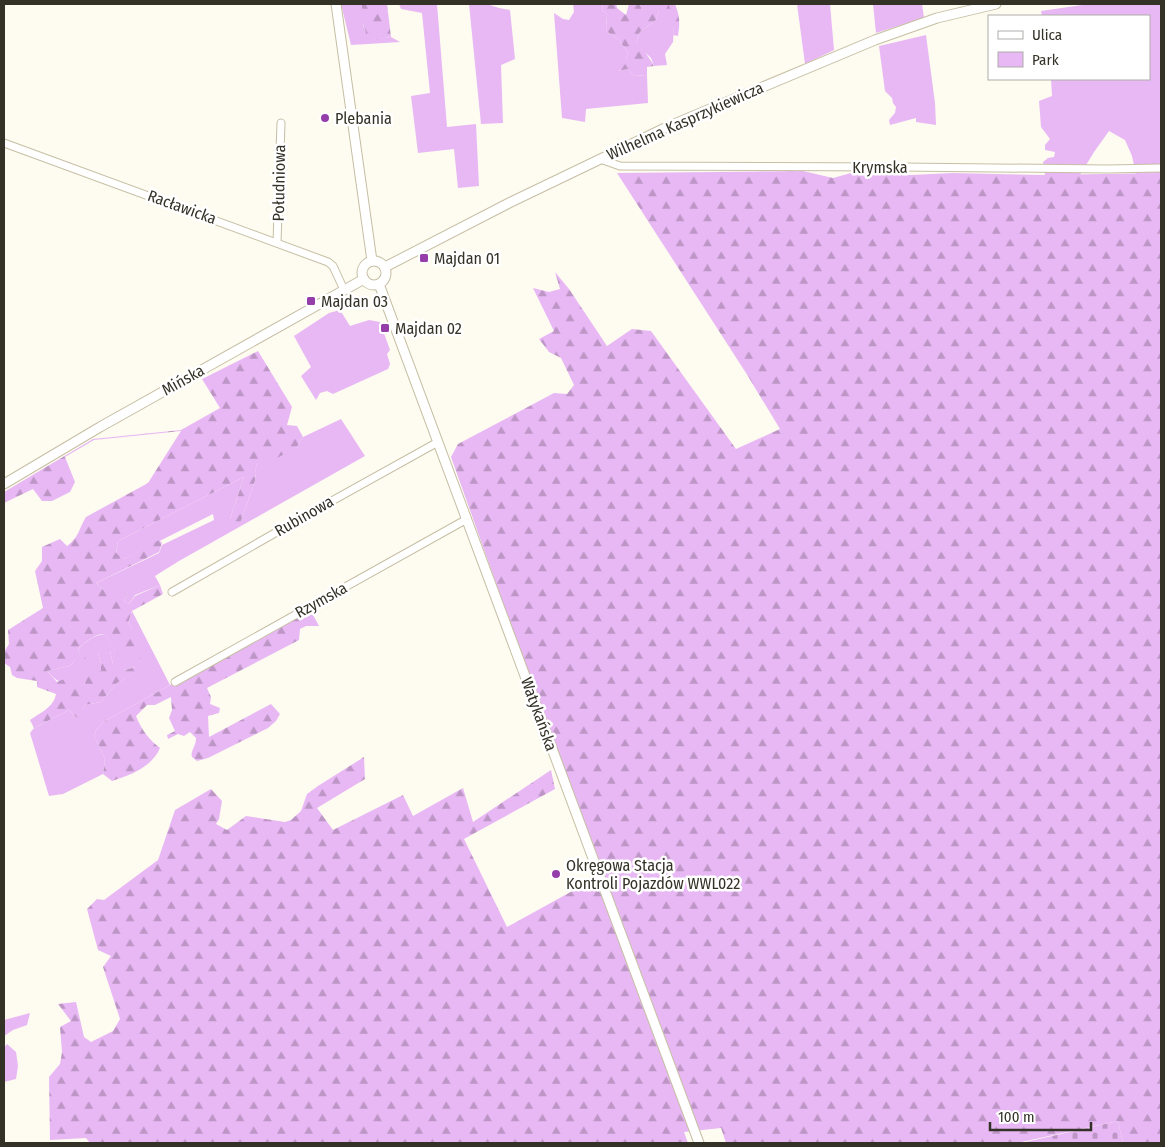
<svg xmlns="http://www.w3.org/2000/svg" width="1165" height="1147" font-family="'Fira Sans Condensed',sans-serif">
<style>
.green{fill:#e8b8f5}
.forest{fill:url(#forest-firs)}
.cemetery{fill:url(#cemetery-stones)}
.lines{fill:none;stroke-linecap:round;stroke-linejoin:round}
.minor-casing{stroke:#c6bfa4;stroke-width:9}
.tertiary-casing{stroke:#c6bfa4;stroke-width:11}
.minor{stroke:#fff;stroke-width:7}
.tertiary{stroke:#fff;stroke-width:9}
.poi-dot{fill:#953eaa;stroke:#fff;stroke-width:2}
.labels{text-anchor:middle;dominant-baseline:central;stroke-width:5;stroke-linejoin:round;paint-order:stroke}
.poi-label{font-size:16px;fill:#343227;stroke:#fff;text-anchor:start}
.street-label{font-size:16px;fill:#343227;stroke:#fff}
</style>
<defs>
<pattern id="forest-firs" width="22" height="20" patternUnits="userSpaceOnUse" patternTransform="scale(1.25)"><rect width="22" height="20" fill="#e8b8f5"/><path d="M5 1l3.5 6h-7zM16 11l3.5 6h-7z" fill="#bd96c6"/></pattern>
<pattern id="cemetery-stones" width="16" height="16" patternUnits="userSpaceOnUse" patternTransform="scale(1.25)"><rect width="16" height="16" fill="#e8b8f5"/><path d="M2 7V4a2 2 0 0 1 4 0v3zM10 15v-3a2 2 0 0 1 4 0v3z" fill="#bd96c6"/></pattern>
</defs>
<rect width="100%" height="100%" fill="#fefbf0"/>
<!-- green -->
<g class="green">
<path d="M341 4H362L363 25 369 40 391 37 400 42 351 45Z"/>
<path d="M399 4H437L447 127 476 124 479 186 458 188 454 149 418 153 411 96 430 93 422 13 401 9Z"/>
<path d="M469 4H487L499 8 510 10 515 59 501 65 503 123 481 124Z"/>
<path d="M573 4H603L602 10 607 14 606 31 618 39 628 52 626 60 617 71 628 69 634 76 647 75 648 103 586 109 585 122 562 118 554 13 563 19 569 20 574 12Z"/>
<path d="M639 4H669L674 25 673 42 665 54 667 65 654 66 651 58 636 43 640 32 656 20 659 11H643Z"/>
<path d="M797 4H830L834 50 805 64Z"/>
<path d="M873 4H922L924 18 876 33Z"/>
<path d="M1089 4H1161V173L1136 174 1132 156 1125 140 1109 131 1094 152 1080 175H1045L1043 162 1048 158 1054 157 1055 152 1045 150V145L1050 139 1041 127 1039 101 1052 96 1051 79H1149V16H1042L1041 11Z"/>
<path d="M926 35 935 103 936 125 916 122V118L890 125 889 120 895 113 896 107 893 103 892 98 885 91 879 46Z"/>
<path d="M340 310 350 326 369 320 380 322 390 350 387 354 390 364 388 369 333 394 327 391 320 393 316 400 301 376 311 367 294 336 329 313Z"/>
<path d="M341 419 365 456 179 561 155 576 160 585 135 595 129 604 124 601 128 591 104 590 96 583 159 553 162 545 214 520 213 514 124 559 116 554 118 541 244 477 230 519 241 521 256 478 255 473 257 462 297 447 303 437Z"/>
<path d="M132 611 170 685 103 722 96 730 94 736 105 759 103 774 63 794 49 796 30 733 34 728 69 710 77 718 85 705 101 702 117 683 139 670 135 667 125 670 113 664 110 651 98 653 101 663V672C96 675 90 682 84 684 68 689 57 682 47 671L70 666 80 654 78 649C85 642 94 635 105 634L120 656 132 629 128 623Z"/>
<path d="M30 1013 27 1025 13 1030 4 1036V1020Z"/>
<path d="M7 1044 16 1052 18 1066 16 1079 4 1082V1048Z"/>
</g>
<!-- forest -->
<g class="forest">
<path d="M362 4H387L391 37 367 41C367 32 362 23 360 14L362 9Z"/>
<path d="M603 4H616L617 8 626 15 629 4H639L643 11H659L656 20 640 32 636 43 643 45C644 53 651 59 654 66L647 67V75L634 76 628 69 617 71 613 67 617 59 626 60 628 52 618 39 606 31 607 14 602 10Z"/>
<path d="M669 4H675C680 17 680 22 678 36L673 35 674 25 662 16Z"/>
<path d="M803 171 833 178 851 173 911 175 952 173 1045 175 1161 173V1143H1123L1118 1121 1017 1143H726L721 1128 684 1132 688 1143H90L86 1138 50 1140 49 1077 60 1064 62 1052 60 1027 71 1021 58 1004 76 1002 84 1037 91 1042 113 1031 120 1019 103 967 111 956 98 950 87 909 97 899 104 900 158 860 175 810 211 789 222 801 219 819 216 824 227 830 246 816 285 822 291 820 301 811 307 794 318 786 364 757 365 779 317 808 333 830 403 795 413 816 463 788 473 822 551 770 555 789 464 839 507 927 596 878 543 715 451 457 458 444 554 393 567 394 574 385 561 358 549 352 539 339 554 331 533 288 549 292 560 289 555 272 569 289 607 346 632 329 651 331 736 449 780 429 746 373 617 173Z"/>
<path d="M258 351 292 407 287 425 297 426 303 437 297 447 270 462 257 463 255 473 256 478 241 521 236 525 232 523 230 519 244 477 118 541 116 553 124 559 159 540 162 543 159 552 96 583 104 590 114 585 128 591 124 601 129 604 135 596 160 585 163 594 132 611 128 623 132 629 136 630 143 649 132 658 120 657 105 634C94 634 85 642 78 649L80 654 86 658 81 662 75 660 70 666 47 671 57 682 69 677 71 685 85 684 87 673 101 671V663L98 653 103 648 110 651 113 664 116 665 120 664 125 670 135 667 138 658 142 659 140 670 117 683 101 702 85 705 82 710V718H77L69 710 34 728 30 720C40 713 54 707 56 694L37 687V681L17 678 12 675 10 667 4 663V652L9 644 8 630 43 608 35 571 42 561V547L60 539 67 546C80 536 78 530 86 517L148 483 181 431 94 440 65 457 75 482 70 492 52 501H42L33 489 4 503V492L93 439 181 430 220 408 202 379Z"/>
<path d="M311 611 319 626H306L300 629 299 640 207 688 211 697 210 704 220 708 219 713 208 716 209 737 271 704 280 714 276 721 268 728 208 758 197 761 192 757C190 751 196 747 196 738L190 732 184 736 178 734 168 739 167 735 175 731 169 718 172 710 171 697 155 705H147L136 716C141 729 149 740 160 748 152 767 131 775 112 781L103 774 105 759 94 736 96 730 103 722 170 685Z"/>
</g>
<!-- cemetery -->
<path class="cemetery" d="M1118 1121 1123 1143H1021Z"/>
<g class="lines">
<!-- minor casing -->
<g class="minor-casing">
<g id="minor">
<path d="M4 143 328 262 333 266 344 290"/>
<path d="M600 159 620 166 901 167 1107 169 1161 168"/>
<path d="M277 243 281 123"/>
<path d="M172 592 303 517 438 442"/>
<path d="M175 682 467 519"/>
</g>
</g>
<!-- tertiary casing -->
<g class="tertiary-casing">
<g id="tertiary">
<path d="M336 4 372 261"/>
<circle cx="374" cy="273" r="12"/>
<path d="M385 267 511 202 667 127 875 40 937 18 996 4"/>
<path d="M379 284 699 1143"/>
<path d="M4 484 100 427 364 279"/>
</g>
</g>
<!-- minor -->
<use href="#minor" class="minor"/>
<!-- tertiary -->
<use href="#tertiary" class="tertiary"/>
</g>
<!-- markers -->
<g class="poi-dot">
<circle cx="325" cy="118" r="5"/>
<rect x="419" y="253" width="10" height="10" rx="2.5"/>
<rect x="306" y="296" width="10" height="10" rx="2.5"/>
<rect x="380" y="323" width="10" height="10" rx="2.5"/>
<circle cx="556" cy="874" r="5"/>
</g>
<g class="labels">
<!-- poi labels -->
<g class="poi-label">
<text x="335" y="118">Plebania</text>
<text x="434" y="258">Majdan 01</text>
<text x="321" y="301">Majdan 03</text>
<text x="395" y="328">Majdan 02</text>
<text x="566" y="865">Okręgowa Stacja<tspan x="566" dy="18">Kontroli Pojazdów WWL022</tspan></text>
</g>
<!-- street labels -->
<g class="street-label">
<text transform="translate(685 121) rotate(-24)">Wilhelma Kasprzykiewicza</text>
<text x="880" y="167">Krymska</text>
<text transform="translate(279 183) rotate(-89)">Południowa</text>
<text transform="translate(182 207) rotate(20)">Racławicka</text>
<text transform="translate(183 380) rotate(-29)">Mińska</text>
<text transform="translate(304 516) rotate(-30)">Rubinowa</text>
<text transform="translate(321 600) rotate(-29)">Rzymska</text>
<text transform="translate(539 714) rotate(70)">Watykańska</text>
</g>
</g>
<!-- border -->
<rect width="1165" height="1147" fill="none" stroke="#343227" stroke-width="10"/>
<!-- legend -->
<rect x="988" y="15" width="162" height="65" fill="#ffffff" stroke="#aeada9"/>
<rect x="998" y="31" width="25" height="8" fill="#ffffff" stroke="#aeada9"/>
<text x="1032" y="40" font-size="15" fill="#343227">Ulica</text>
<rect x="998" y="52" width="25" height="15" fill="#e8b8f5" stroke="#aeada9"/>
<text x="1032" y="65" font-size="15" fill="#343227">Park</text>
<!-- scale -->
<path d="M990 1122v8h101v-8" fill="none" stroke="#343227" stroke-width="2.5"/>
<text x="998" y="1122" font-size="15" fill="#343227" stroke="#ffffff" stroke-width="4" paint-order="stroke">100 m</text>
</svg>
